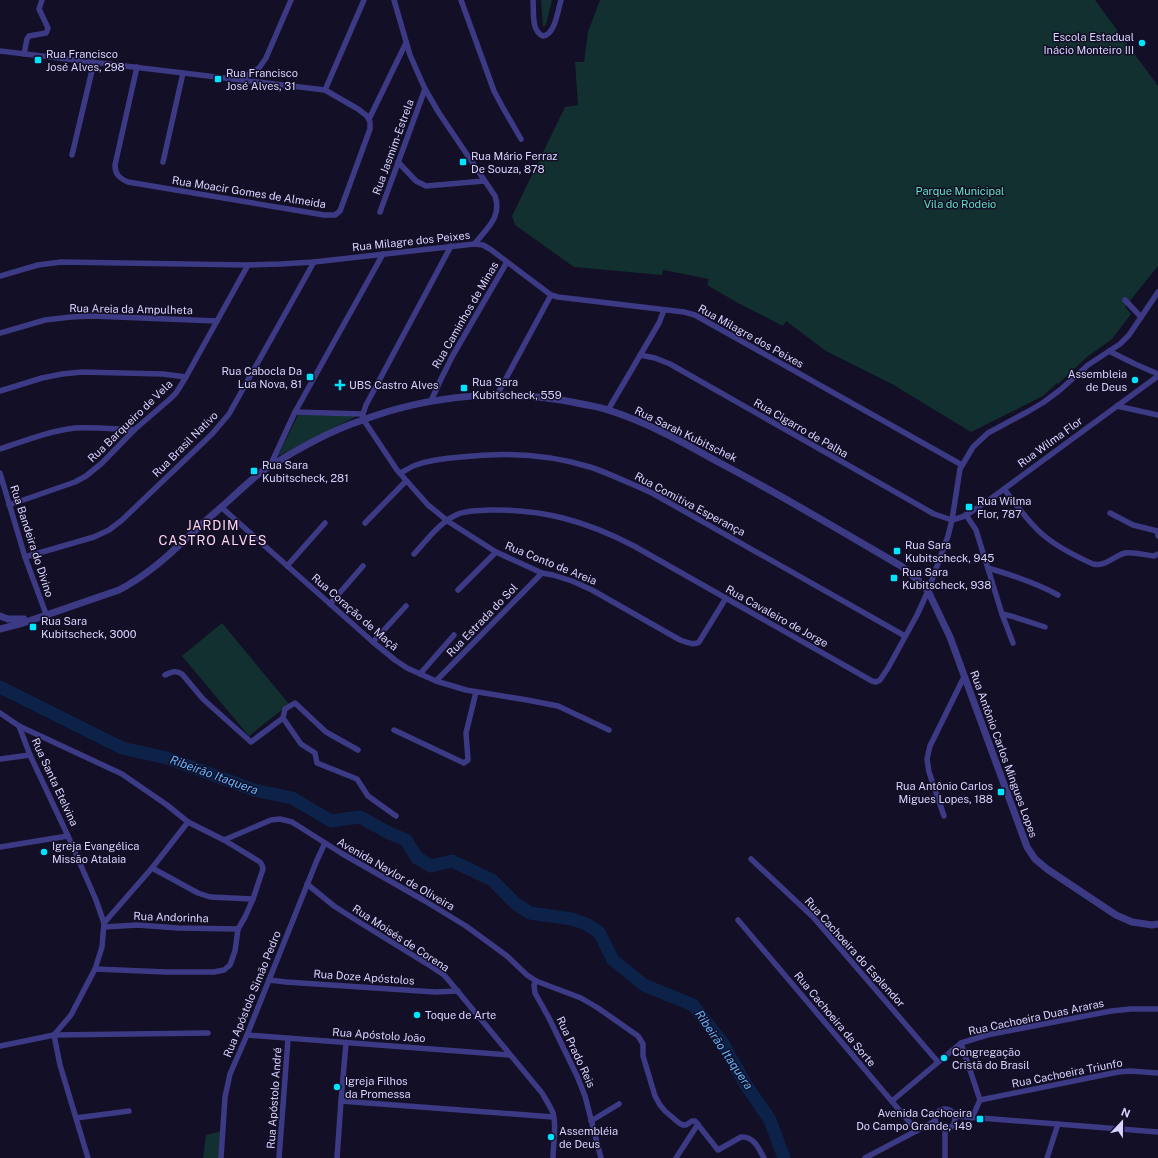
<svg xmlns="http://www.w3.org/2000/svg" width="1158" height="1158" font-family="'Public Sans',sans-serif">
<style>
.green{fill:#12302f}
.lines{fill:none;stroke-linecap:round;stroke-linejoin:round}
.river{stroke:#0c2248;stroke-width:13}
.minor{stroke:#3d3a85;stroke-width:5.5}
.tertiary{stroke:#3d3a85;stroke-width:7}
.poi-dot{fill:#00e5ff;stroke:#130f26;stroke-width:1.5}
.labels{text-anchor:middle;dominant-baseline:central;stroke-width:3;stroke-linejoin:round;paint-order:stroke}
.poi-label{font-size:11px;fill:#d9d4ff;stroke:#130f26;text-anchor:start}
.street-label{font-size:11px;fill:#d9d4ff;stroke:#130f26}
.park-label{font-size:11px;fill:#5fe0c0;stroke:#130f26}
.water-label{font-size:12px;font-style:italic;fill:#62b6ff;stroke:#130f26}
.quarter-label{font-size:13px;letter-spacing:1px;fill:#ffd6f0;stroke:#130f26}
</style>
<rect width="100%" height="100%" fill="#130f26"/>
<!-- green -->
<g class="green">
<path d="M541 0H552L546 25 543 27Z"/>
<path d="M600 0H1095L1158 86V266L1125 307 1131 314 1112 339 1087 357 1058 384 1057 383 1043 396 971 432 892 384 826 351 786 321 783 326 738 303 707 285 709 279 663 270 662 275 574 267 515 225 512 216 565 107 578 105 575 62H584L588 32Z"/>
<path d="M298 415H359L278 456Z"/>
<path d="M222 623 289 704 249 736 182 656Z"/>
<path d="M222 1131 219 1158H203L206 1135Z"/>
</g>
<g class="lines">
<!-- river -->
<path class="river" d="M0 687 122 748 167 758 254 790 292 798 331 821 360 817 389 833 406 840 417 858 431 866 452 861 492 880 516 904 530 913 572 919 586 924 599 932 613 960 644 985 693 1005 722 1042 746 1085 770 1120 784 1158"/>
<!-- minor -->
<g class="minor">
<path d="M394 0 410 55 425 89 439 113 495 196C502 216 488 227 477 241L474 244"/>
<path d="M461 0 494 91 502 106 521 139"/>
<path d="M533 0C534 12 531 31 543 36 555 35 558 10 561 0"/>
<path d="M0 51 325 90 358 109 367 116 370 122V129L340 211 335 215H324L128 182C119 178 115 174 115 165L137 67"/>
<path d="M24 54 27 39 29 36 46 33 47 31 48 28 39 9 42 0"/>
<path d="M239 80 259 68 266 58 291 0"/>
<path d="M325 90 364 0"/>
<path d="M369 119 406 43"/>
<path d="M72 155 94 62"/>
<path d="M163 162 183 73"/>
<path d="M398 162 416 181 426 186 484 181"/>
<path d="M380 212 425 89"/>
<path d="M451 246 366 405 363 414V419L397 470 428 505 449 522 496 552 542 573 553 575 572 581 592 590 680 640C686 642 694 646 699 642L726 598"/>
<path d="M0 276 38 265 61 262 248 265 281 264 314 262 474 244 483 245 490 249 551 295 558 297 684 312 695 315 962 465"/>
<path d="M1125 300 1141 317"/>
<path d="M0 333 45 320 71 317 92 316 217 321"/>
<path d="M1109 351 1135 364 1158 374"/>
<path d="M640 355 655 358 670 364 934 514 952 520 962 517 971 512 989 500 1158 376"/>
<path d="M0 391 42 378 62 374 82 372 163 374 186 377"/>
<path d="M497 395 551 295"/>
<path d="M431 401 441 379 453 355 507 262"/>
<path d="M1117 406 1158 415"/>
<path d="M608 410 659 323 664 310"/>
<path d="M295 412 363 414"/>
<path d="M0 449C24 441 49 431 75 428 94 427 114 429 134 430"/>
<path d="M270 466 295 412 383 254"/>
<path d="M0 473 25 557 46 614"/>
<path d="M400 473C405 471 410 467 416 465 430 460 446 458 461 457 504 452 548 454 590 467 611 474 631 484 652 493L905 636"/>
<path d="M1004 489C1016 504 1027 521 1042 534 1057 547 1075 556 1093 564 1106 567 1113 556 1125 553 1133 552 1146 555 1154 556L1158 554"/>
<path d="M9 505 75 482 86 476 102 463 134 430 170 399 176 393 186 377 248 265"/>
<path d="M221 507 373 642 395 660 407 668 436 681 466 690 527 700 558 706 609 730"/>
<path d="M1110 513 1133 525 1157 531 1158 536"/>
<path d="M966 515 976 530 1002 614 1013 643"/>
<path d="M365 523 406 481"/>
<path d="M414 554C427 540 439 523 456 515 465 510 478 511 489 510 543 509 586 521 634 546L872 681 876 682 880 680 888 668 917 615 928 591 948 536 952 520 960 469 973 447 988 433 1029 411 1044 402 1060 390 1088 365 1120 344 1129 335 1158 292"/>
<path d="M25 557 94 537 109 530 122 520 212 434 229 414 314 262"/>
<path d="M287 566 325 523"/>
<path d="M988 568C1012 575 1036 583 1058 595"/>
<path d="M458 590 496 552"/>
<path d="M330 604 363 566"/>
<path d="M1002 614 1011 616 1045 627"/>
<path d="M373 642 406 606"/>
<path d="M420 674 454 635"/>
<path d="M165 675C172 672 176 670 182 674L203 699 251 742 283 718 301 744 315 753 317 763 357 779 368 796 396 816"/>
<path d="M436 681 542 573"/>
<path d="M0 713 19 726 122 774 167 805 188 822 224 840 260 862 262 865 263 869 253 899 245 917 238 929 235 951 230 965 224 970 214 972H166L95 969"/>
<path d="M283 718 285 709 295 703 326 732 358 750"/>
<path d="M19 726 30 755 68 836 96 900 104 923 102 947 95 969 71 1015 54 1035"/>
<path d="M394 730 464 763 468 760 466 733 476 692"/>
<path d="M0 759 30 755"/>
<path d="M944 816 929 772 927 759 930 746 964 677"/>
<path d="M224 840 271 820 280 819 292 822 341 853 425 901 466 926 507 956 527 975 536 981 581 998 598 1008 638 1036 643 1044V1056L655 1096 660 1105 665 1111 679 1123 683 1125H686L692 1121H695L718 1150 741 1137C754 1136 759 1149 764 1158"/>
<path d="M0 847 68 836"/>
<path d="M751 859 813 917 938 1062"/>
<path d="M152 868 198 893 210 897 253 899"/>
<path d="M307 884 334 906 359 922 432 967 444 975 450 982 542 1093C546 1100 550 1106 553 1113 557 1125 553 1145 553 1158"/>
<path d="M738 920 917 1131"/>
<path d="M104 923 152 868 188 822"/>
<path d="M104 927 137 925 178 928 238 929"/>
<path d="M269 980 286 982 435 992 458 991"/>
<path d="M536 981 534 985 535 993 549 1018 577 1076 585 1096 601 1158"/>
<path d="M54 1035 60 1065 88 1158"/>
<path d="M247 1035 510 1055"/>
<path d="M961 1043 980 1100 972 1118"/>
<path d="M0 1046 54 1035 208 1033"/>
<path d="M980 1100 1118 1072 1130 1071 1158 1073"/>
<path d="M341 1101 553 1117"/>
<path d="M892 1101 961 1043 987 1035 1111 1011 1131 1009H1158"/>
<circle cx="945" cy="1119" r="10"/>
<path d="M955 1116 1158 1132"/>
<path d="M76 1118 129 1111"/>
<path d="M591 1121 619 1104"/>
<path d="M221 1158 225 1097 230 1074 247 1035 317 860 325 843"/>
<path d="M279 1158 288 1039"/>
<path d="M337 1158 341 1101 346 1043"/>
<path d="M676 1158 698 1124"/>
<path d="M865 1158 935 1121"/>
<path d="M945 1158V1129"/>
<path d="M1047 1158 1058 1124"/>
</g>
<!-- tertiary -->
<g class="tertiary">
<path d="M0 616 8 619H24"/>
<path d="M0 629 23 623 119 590C146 576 167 557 189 536 205 521 222 507 238 492 248 483 258 473 269 467 296 450 330 431 360 421 431 394 508 388 582 404 591 406 600 407 608 410 647 422 684 443 720 463 781 495 841 531 901 566L919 581 928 591 950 637 1027 847 1035 859 1047 869 1116 915 1132 922 1152 925 1158 924"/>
</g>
</g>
<!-- markers -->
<g class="poi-dot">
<circle cx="1142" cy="43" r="4"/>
<rect x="34" y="56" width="8" height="8" rx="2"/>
<rect x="214" y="75" width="8" height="8" rx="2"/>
<rect x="459" y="158" width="8" height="8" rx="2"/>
<rect x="306" y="373" width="8" height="8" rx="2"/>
<circle cx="1135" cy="380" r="4"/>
<path d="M338 379h4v4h4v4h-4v4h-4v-4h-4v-4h4z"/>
<rect x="460" y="384" width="8" height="8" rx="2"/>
<rect x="250" y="467" width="8" height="8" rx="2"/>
<rect x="965" y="503" width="8" height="8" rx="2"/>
<rect x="893" y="547" width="8" height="8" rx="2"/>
<rect x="890" y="574" width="8" height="8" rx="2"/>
<rect x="29" y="623" width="8" height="8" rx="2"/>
<rect x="997" y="788" width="8" height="8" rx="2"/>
<circle cx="44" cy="852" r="4"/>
<circle cx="417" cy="1015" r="4"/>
<circle cx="944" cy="1058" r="4"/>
<circle cx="337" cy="1087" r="4"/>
<rect x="976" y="1115" width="8" height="8" rx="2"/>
<circle cx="551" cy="1137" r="4"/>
</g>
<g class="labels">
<!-- poi labels -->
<g class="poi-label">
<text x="1134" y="37" text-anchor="end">Escola Estadual<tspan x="1134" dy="13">Inácio Monteiro III</tspan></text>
<text x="46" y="54">Rua Francisco<tspan x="46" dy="13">José Alves, 298</tspan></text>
<text x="226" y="73">Rua Francisco<tspan x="226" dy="13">José Alves, 31</tspan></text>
<text x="471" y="156">Rua Mário Ferraz<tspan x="471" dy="13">De Souza, 878</tspan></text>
<text x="302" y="371" text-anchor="end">Rua Cabocla Da<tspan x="302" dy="13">Lua Nova, 81</tspan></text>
<text x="1127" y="374" text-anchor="end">Assembleia<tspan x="1127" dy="13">de Deus</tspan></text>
<text x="472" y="382">Rua Sara<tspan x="472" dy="13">Kubitscheck, 559</tspan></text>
<text x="349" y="385">UBS Castro Alves</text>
<text x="262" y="465">Rua Sara<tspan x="262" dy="13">Kubitscheck, 281</tspan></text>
<text x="977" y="501">Rua Wilma<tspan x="977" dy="13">Flor, 787</tspan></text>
<text x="905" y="545">Rua Sara<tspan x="905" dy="13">Kubitscheck, 945</tspan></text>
<text x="902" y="572">Rua Sara<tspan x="902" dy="13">Kubitscheck, 938</tspan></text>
<text x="41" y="621">Rua Sara<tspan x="41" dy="13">Kubitscheck, 3000</tspan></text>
<text x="993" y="786" text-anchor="end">Rua Antônio Carlos<tspan x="993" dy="13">Migues Lopes, 188</tspan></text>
<text x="52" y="846">Igreja Evangélica<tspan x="52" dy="13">Missão Atalaia</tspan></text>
<text x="425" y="1015">Toque de Arte</text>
<text x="952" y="1052">Congregação<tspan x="952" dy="13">Cristã do Brasil</tspan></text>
<text x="345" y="1081">Igreja Filhos<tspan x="345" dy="13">da Promessa</tspan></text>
<text x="972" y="1113" text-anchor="end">Avenida Cachoeira<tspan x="972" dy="13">Do Campo Grande, 149</tspan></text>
<text x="559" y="1131">Assembléia<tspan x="559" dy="13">de Deus</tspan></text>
</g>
<!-- street labels -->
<g class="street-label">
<text transform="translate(393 147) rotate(-70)">Rua Jasmim-Estrela</text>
<text transform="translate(249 192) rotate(9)">Rua Moacir Gomes de Almeida</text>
<text transform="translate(411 241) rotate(-6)">Rua Milagre dos Peixes</text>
<text transform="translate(131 309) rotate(1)">Rua Areia da Ampulheta</text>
<text transform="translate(465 315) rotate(-60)">Rua Caminhos de Minas</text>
<text transform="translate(751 336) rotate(29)">Rua Milagre dos Peixes</text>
<text transform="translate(130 421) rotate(-44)">Rua Barqueiro de Vela</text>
<text transform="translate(801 428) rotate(30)">Rua Cigarro de Palha</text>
<text transform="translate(686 434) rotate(26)">Rua Sarah Kubitschek</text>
<text transform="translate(1050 442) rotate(-36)">Rua Wilma Flor</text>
<text transform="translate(185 444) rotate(-45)">Rua Brasil Nativo</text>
<text transform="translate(690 504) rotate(28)">Rua Comitiva Esperança</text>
<text transform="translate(32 541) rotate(72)">Rua Bandeira do Divino</text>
<text transform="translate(551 563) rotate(22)">Rua Conto de Areia</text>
<text transform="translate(355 612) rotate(41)">Rua Coração de Maçã</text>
<text transform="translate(777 616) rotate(29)">Rua Cavaleiro de Jorge</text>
<text transform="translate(482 620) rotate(-46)">Rua Estrada do Sol</text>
<text transform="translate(1004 754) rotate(70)">Rua Antônio Carlos Mingues Lopes</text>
<text transform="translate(55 782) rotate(65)">Rua Santa Etelvina</text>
<text transform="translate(396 874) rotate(30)">Avenida Naylor de Oliveira</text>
<text transform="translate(171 917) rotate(2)">Rua Andorinha</text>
<text transform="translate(401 938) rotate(33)">Rua Moisés de Corena</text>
<text transform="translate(855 952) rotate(48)">Rua Cachoeira do Esplendor</text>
<text transform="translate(364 977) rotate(4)">Rua Doze Apóstolos</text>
<text transform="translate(252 994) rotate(-68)">Rua Apóstolo Simão Pedro</text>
<text transform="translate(1036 1017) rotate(-12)">Rua Cachoeira Duas Araras</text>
<text transform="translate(835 1019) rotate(50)">Rua Cachoeira da Sorte</text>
<text transform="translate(379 1035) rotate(4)">Rua Apóstolo João</text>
<text transform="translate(576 1052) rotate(65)">Rua Prado Reis</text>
<text transform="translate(1067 1073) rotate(-11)">Rua Cachoeira Triunfo</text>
<text transform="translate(274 1098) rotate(-86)">Rua Apóstolo André</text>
</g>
<!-- park labels -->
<g class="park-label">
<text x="960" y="191">Parque Municipal<tspan x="960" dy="13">Vila do Rodeio</tspan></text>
</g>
<!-- water labels -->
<g class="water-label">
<text transform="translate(214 775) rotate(20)">Ribeirão Itaquera</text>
<text transform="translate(724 1050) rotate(56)">Ribeirão Itaquera</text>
</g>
<!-- quarter labels -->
<g class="quarter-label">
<text x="213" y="525">JARDIM<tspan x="213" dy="15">CASTRO ALVES</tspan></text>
</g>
</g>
<!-- north arrow -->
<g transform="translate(1122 1122) rotate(22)" stroke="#130f26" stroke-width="3" paint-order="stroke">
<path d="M0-3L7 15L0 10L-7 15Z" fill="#d9d4ff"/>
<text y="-6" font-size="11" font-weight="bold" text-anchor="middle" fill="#d9d4ff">N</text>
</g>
</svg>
